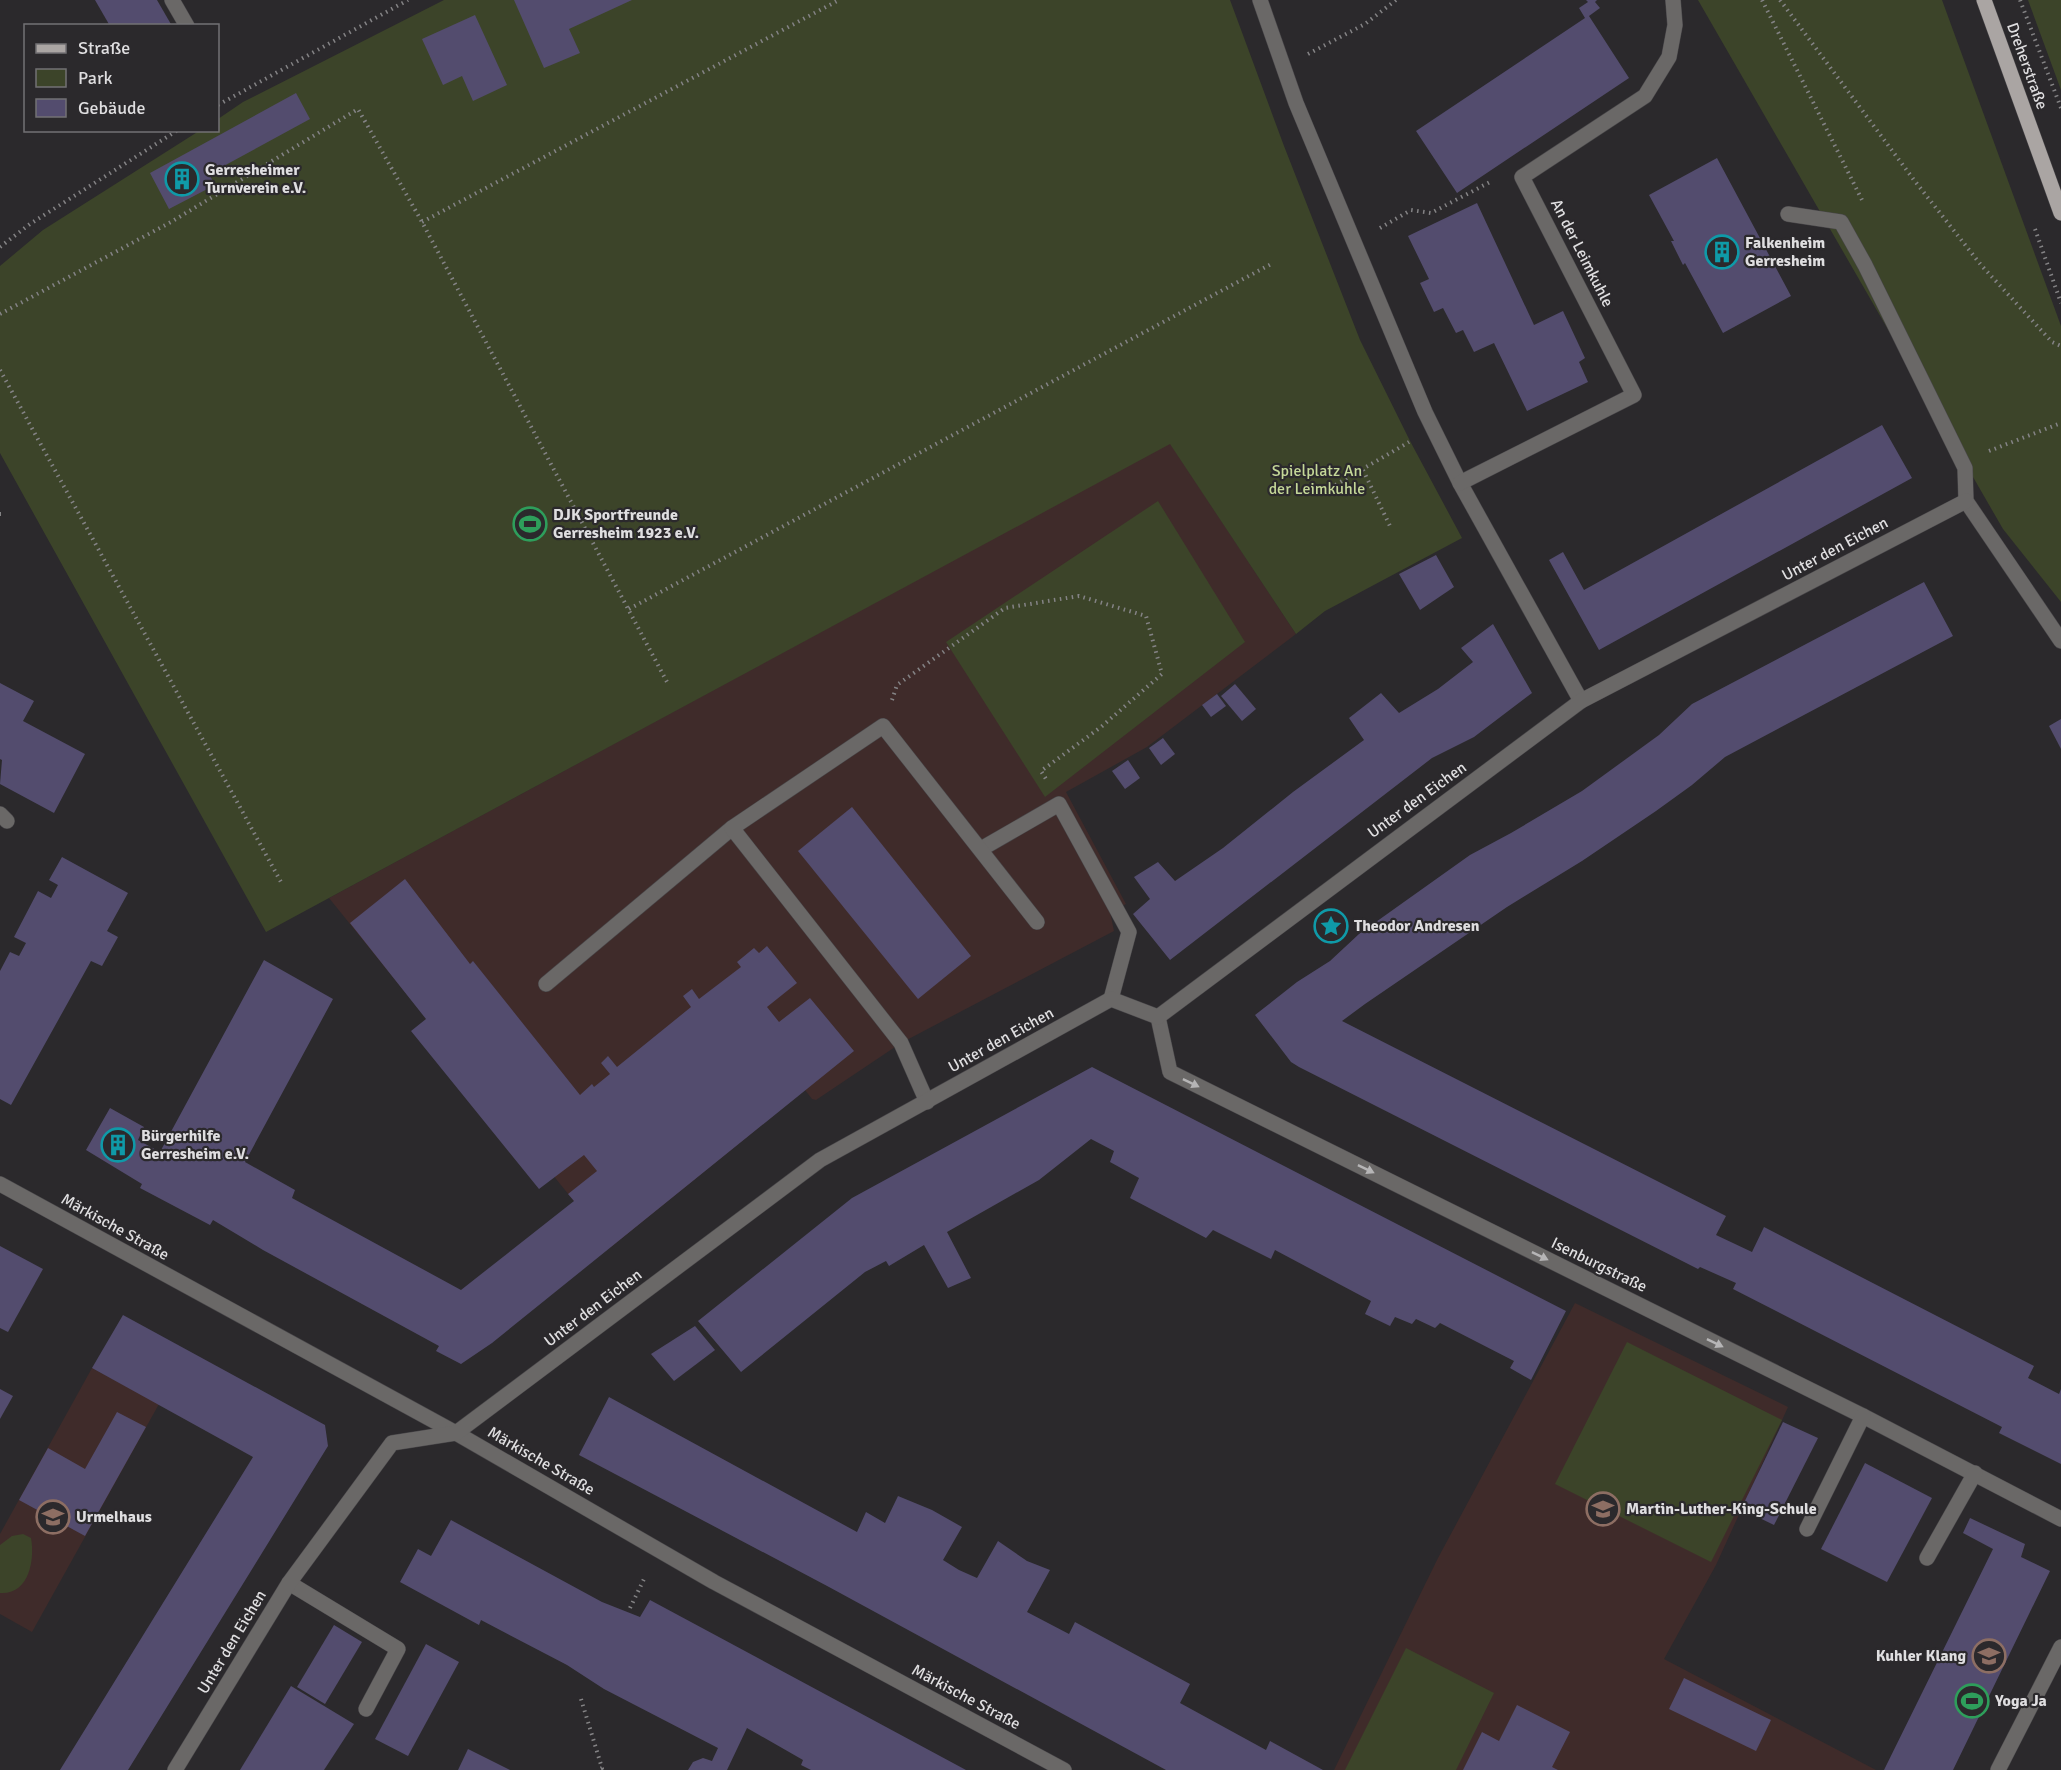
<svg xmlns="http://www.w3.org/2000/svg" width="2061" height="1770" font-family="Signika,sans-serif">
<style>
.education{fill:#3f2b2a}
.green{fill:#3c4429}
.building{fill:#534c6e}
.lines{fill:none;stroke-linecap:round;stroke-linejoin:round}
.minor-casing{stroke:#484649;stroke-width:16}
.major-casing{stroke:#484649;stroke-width:16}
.path{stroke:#848385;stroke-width:4;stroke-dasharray:1.5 4.5;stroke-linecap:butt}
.minor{stroke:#6a6867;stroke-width:15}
.major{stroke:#aaa5a3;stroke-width:15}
.oneway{fill:#b6b5b6}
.labels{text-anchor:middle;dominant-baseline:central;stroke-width:4.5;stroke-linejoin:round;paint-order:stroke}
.street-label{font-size:16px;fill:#dfdee0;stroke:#2b292c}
.poi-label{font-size:16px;font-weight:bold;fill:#dfdee0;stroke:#2b292c;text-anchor:start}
.park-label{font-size:16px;fill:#c4d798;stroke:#2b292c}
</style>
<rect width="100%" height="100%" fill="#2b292c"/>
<!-- education -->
<g class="education">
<path d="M1170 443 1296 634 1147 747 1066 792 1126 904 1110 912 1114 931 901 1043 816 1100 812 1099 805 1090 611 1247 329 898Z"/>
<path d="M1575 1303 1788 1407 1716 1565 1664 1659 1876 1770H1334L1438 1558Z"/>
<path d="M92 1368 159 1404 32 1632 0 1614V1534Z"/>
</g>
<!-- green -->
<g class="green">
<path d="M444 0H1230L1284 146 1360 340 1410 441 1462 538 1325 611 1296 634 1170 444 266 932 0 453V266L43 230 199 131 218 130V119L243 102Z"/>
<path d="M1698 0H1942L2061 326V602L2003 529Z"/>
<path d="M2028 0H2061V90Z"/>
<path d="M1158 501 1245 642 1045 797 946 642Z"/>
<path d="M1627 1342 1782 1420 1711 1562 1555 1484Z"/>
<path d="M23 1534 31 1538C35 1560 29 1595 0 1593V1545L12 1536Z"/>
<path d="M1406 1648 1494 1693 1456 1770H1345Z"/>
</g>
<!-- building -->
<g class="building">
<path d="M95 0H157L172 26H110Z"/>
<path d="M514 0H632L569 29 580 53 544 68Z"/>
<path d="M1586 0H1597L1595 2 1600 8 1589 16 1629 78 1457 193 1416 131 1585 18 1579 8 1588 2Z"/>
<path d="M475 15 507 85 473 101 462 76 443 85 422 39Z"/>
<path d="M296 93 310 119 209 174 215 185 169 209 150 173Z"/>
<path d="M1717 158 1791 296 1723 333 1685 263 1683 265 1671 241H1674L1649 195Z"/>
<path d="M1477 203 1534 325 1563 311 1585 358 1579 362 1588 382 1527 411 1494 343 1474 352 1463 330 1456 333 1443 308 1434 312 1420 283 1429 279 1408 236Z"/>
<path d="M1882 425 1912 478 1599 650 1549 560 1563 552 1584 590Z"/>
<path d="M1436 555 1454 587 1420 610 1399 574Z"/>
<path d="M1924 582 1953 636 1725 757 1692 785 1656 811 1582 861 1507 907 1365 1004 1342 1021 1726 1216 1716 1235 1752 1252 1764 1227 2034 1366 2028 1378 2059 1394 2061 1389V1464L1999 1433 2002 1427 1733 1289 1736 1283 1700 1267 1698 1269 1299 1067 1291 1062 1255 1015 1297 982 1330 961 1359 934 1470 855 1511 833 1582 791 1659 735 1692 704Z"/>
<path d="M1493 624 1532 693 1474 737 1432 758 1170 960 1133 914 1150 899 1134 877 1158 862 1175 881 1223 848 1293 792 1364 740 1349 718 1381 693 1399 713 1438 689 1473 662 1461 648Z"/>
<path d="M0 683 34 701 23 721 85 754 54 813 0 784 2 760 0 759Z"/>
<path d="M1235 684 1256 709 1242 721 1221 696Z"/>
<path d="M1217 694 1226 706 1211 717 1202 705Z"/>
<path d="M2061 719V749L2049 726Z"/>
<path d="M1163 738 1175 754 1161 765 1149 748Z"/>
<path d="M1128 760 1140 778 1125 789 1112 771Z"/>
<path d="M852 807 971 956 918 999 798 851Z"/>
<path d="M62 857 128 893 107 931 118 937 102 966 91 961 11 1105 0 1099V971L10 952 19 956 26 943 14 937 38 891 51 898 58 885 49 880Z"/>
<path d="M405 879 470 964 473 961 580 1095 592 1084 594 1087 610 1074 601 1063 608 1056 617 1067 691 1007 683 996 692 989 699 999 741 967 737 962 754 948 759 953 767 946 797 983 767 1007 779 1022 810 998 854 1051 492 1343 461 1364 436 1351 439 1346 263 1250 213 1220 210 1225 140 1188 142 1184 86 1150 110 1108 144 1127 138 1140 160 1152 264 960 333 999 245 1162 295 1190 292 1198 461 1290 574 1201 568 1194 597 1171 584 1155 539 1189 411 1031 426 1019 350 923Z"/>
<path d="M1092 1067 1566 1311 1531 1380 1510 1368 1514 1361 1440 1323 1435 1328 1416 1319 1412 1324 1395 1317 1390 1326 1365 1314 1371 1301 1275 1250 1271 1259 1213 1230 1206 1238 1130 1198 1139 1178 1110 1162 1114 1151 1091 1139 1039 1180 947 1232 971 1278 948 1288 924 1245 889 1266 886 1261 865 1272 741 1372 698 1321 852 1198Z"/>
<path d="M0 1246 43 1269 8 1332 0 1328Z"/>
<path d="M123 1315 325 1425 328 1446 128 1770H60L253 1457 92 1368Z"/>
<path d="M695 1326 715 1350 674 1381 651 1354Z"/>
<path d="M0 1389 13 1396 0 1419Z"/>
<path d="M609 1397 857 1532 866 1512 885 1523 898 1496 932 1510 962 1527 943 1560 959 1570 977 1578 998 1541 1027 1561 1050 1570 1027 1612 1069 1634 1075 1622 1190 1684 1180 1703 1266 1750 1270 1741 1323 1770H1166L829 1587 579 1455Z"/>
<path d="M117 1412 146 1427 85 1536 19 1500 48 1448 85 1469Z"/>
<path d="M1783 1422 1818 1438 1774 1525 1741 1509Z"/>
<path d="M1865 1463 1932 1498 1887 1582 1821 1549Z"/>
<path d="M1970 1518 2025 1544 2021 1557 2050 1571 1953 1770H1884L1993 1549 1963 1533Z"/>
<path d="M451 1520 602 1602 640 1617 650 1600 966 1770H811L801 1765 803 1760 747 1728 727 1770H688L693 1762 703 1758 712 1761 718 1748 604 1689 567 1665 481 1620 479 1625 400 1582 418 1549 431 1556Z"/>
<path d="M334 1625 362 1642 325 1704 297 1687Z"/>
<path d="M426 1644 459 1662 408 1756 375 1739Z"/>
<path d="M1684 1678 1771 1720 1756 1751 1669 1709Z"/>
<path d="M291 1686 354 1724 324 1770H240Z"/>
<path d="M1517 1705 1570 1732 1552 1767 1558 1770H1463L1482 1732 1499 1741Z"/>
<path d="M468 1749 510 1770H458Z"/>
</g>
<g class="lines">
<!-- minor casing -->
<g class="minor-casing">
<g id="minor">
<path d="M172 0 187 26"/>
<path d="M1260 0 1296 103 1425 412 1460 483 1581 701"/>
<path d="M1788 214 1841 222 1865 265 1965 468 1966 501 2061 641"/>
<path d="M1460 483 1634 395 1522 177 1645 96 1669 57 1675 25 1673 0"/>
<path d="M0 814 7 821"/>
<path d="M981 849 1059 804 1129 932 1111 999"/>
<path d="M546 984 732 828"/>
<path d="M1158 1017 1170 1072 1863 1416 2061 1519"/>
<path d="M927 1102 901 1043 732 828 883 726 1037 922"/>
<path d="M0 1184 456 1433 714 1582 1064 1770"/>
<path d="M1807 1529 1863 1416"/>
<path d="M1927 1558 1975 1473"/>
<path d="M289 1583 398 1649 366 1709"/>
<path d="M175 1770 289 1583 392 1443 456 1433 820 1160 1111 999 1158 1017 1581 701 1966 501"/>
<path d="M1998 1770 2061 1647"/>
</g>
</g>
<!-- major casing -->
<g class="major-casing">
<path id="major" d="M1984 0 2061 213"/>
</g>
<!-- path -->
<g class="path">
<path d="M1762 0 1862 200"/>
<path d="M1780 0 1914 180 1981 265 2052 342 2061 346"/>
<path d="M2020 0 2061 108"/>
<path d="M1308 54 1365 24 1396 0"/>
<path d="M218 105 408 0"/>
<path d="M422 222 839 0"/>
<path d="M1380 228 1411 210 1431 213 1492 181"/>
<path d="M2035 229 2061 303"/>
<path d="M0 247 30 224 178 130"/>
<path d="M0 314 171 222 358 109 422 222 667 682"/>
<path d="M0 370 281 882"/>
<path d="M1989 451 2061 423"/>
<path d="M1363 470 1390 526"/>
<path d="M1325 491 1409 442"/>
<path d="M0 514H1"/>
<path d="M629 609 1273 263"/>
<path d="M892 700 897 685 1005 608 1079 596 1146 616 1162 674 1101 727 1041 771 1046 779"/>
<path d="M630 1608 645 1577"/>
<path d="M581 1699 602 1768 598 1770"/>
</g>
<!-- minor -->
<use href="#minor" class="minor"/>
<!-- major -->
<use href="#major" class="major"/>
</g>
<!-- one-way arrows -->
<defs><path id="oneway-solid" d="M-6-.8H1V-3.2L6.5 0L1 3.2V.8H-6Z" transform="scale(1.5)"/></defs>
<g class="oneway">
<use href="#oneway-solid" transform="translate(1191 1083) rotate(26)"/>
<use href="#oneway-solid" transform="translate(1366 1169) rotate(26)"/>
<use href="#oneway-solid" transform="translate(1540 1256) rotate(26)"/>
<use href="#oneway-solid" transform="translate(1715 1343) rotate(26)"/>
</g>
<!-- icons -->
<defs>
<g id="building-ring" transform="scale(1.725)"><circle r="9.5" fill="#2b292c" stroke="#0f9aa8" stroke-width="1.5"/><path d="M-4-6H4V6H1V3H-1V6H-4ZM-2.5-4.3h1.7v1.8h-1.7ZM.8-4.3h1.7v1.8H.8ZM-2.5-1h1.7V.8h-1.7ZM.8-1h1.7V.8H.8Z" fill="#0f9aa8"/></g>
<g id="stadium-ring" transform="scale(1.725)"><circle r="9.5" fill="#2b292c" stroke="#2e9e5b" stroke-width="1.5"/><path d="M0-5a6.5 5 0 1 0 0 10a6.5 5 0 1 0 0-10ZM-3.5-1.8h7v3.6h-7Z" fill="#2e9e5b"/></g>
<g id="sight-ring" transform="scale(1.725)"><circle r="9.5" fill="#2b292c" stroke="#0f9aa8" stroke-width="1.5"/><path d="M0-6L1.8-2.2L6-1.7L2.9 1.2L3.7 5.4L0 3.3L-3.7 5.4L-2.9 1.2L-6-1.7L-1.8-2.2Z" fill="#0f9aa8"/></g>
<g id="school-ring" transform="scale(1.725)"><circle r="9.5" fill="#2b292c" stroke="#8d6e63" stroke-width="1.5"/><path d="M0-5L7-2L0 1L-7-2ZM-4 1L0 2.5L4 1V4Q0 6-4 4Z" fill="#8d6e63"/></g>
</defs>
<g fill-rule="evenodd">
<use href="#building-ring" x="182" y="179"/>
<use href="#building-ring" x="1722" y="252"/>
<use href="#stadium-ring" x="530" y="524"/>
<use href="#sight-ring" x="1331" y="926"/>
<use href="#building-ring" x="118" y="1145"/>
<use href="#school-ring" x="1603" y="1509"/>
<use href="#school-ring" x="53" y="1517"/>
<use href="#school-ring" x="1989" y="1656"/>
<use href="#stadium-ring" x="1972" y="1701"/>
</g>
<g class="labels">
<!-- street labels -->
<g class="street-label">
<text transform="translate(2027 66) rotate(70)">Dreherstraße</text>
<text transform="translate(1582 253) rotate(63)">An der Leimkuhle</text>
<text transform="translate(1835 549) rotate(-28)">Unter den Eichen</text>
<text transform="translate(1417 800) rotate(-36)">Unter den Eichen</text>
<text transform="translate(1001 1040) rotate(-29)">Unter den Eichen</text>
<text transform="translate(115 1227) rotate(29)">Märkische Straße</text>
<text transform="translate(1599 1265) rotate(26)">Isenburgstraße</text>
<text transform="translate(593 1308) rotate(-37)">Unter den Eichen</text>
<text transform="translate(541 1461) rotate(30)">Märkische Straße</text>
<text transform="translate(232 1642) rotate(-59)">Unter den Eichen</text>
<text transform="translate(966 1697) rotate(28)">Märkische Straße</text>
</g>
<!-- poi labels -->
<g class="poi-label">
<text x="205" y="170">Gerresheimer<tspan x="205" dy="18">Turnverein e.V.</tspan></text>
<text x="1745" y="243">Falkenheim<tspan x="1745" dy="18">Gerresheim</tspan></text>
<text x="553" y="515">DJK Sportfreunde<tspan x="553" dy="18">Gerresheim 1923 e.V.</tspan></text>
<text x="1354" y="926">Theodor Andresen</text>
<text x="141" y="1136">Bürgerhilfe<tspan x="141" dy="18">Gerresheim e.V.</tspan></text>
<text x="1626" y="1509">Martin-Luther-King-Schule</text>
<text x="76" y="1517">Urmelhaus</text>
<text x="1966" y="1656" text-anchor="end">Kuhler Klang</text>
<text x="1995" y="1701">Yoga Ja</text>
</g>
<!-- park labels -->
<g class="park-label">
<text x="1317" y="471">Spielplatz An<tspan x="1317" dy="18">der Leimkuhle</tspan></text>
</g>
</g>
<!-- legend -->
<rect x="24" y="24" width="195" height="108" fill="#2b292c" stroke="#737174" stroke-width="1.5"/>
<rect x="36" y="44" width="30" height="9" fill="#aaa5a3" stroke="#737174" stroke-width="1.5"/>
<text x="78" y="54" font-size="18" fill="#dfdee0">Straße</text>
<rect x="36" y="69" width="30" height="18" fill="#3c4429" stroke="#737174" stroke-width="1.5"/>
<text x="78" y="84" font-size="18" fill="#dfdee0">Park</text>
<rect x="36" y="99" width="30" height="18" fill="#534c6e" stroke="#737174" stroke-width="1.5"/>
<text x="78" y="114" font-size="18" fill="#dfdee0">Gebäude</text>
</svg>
